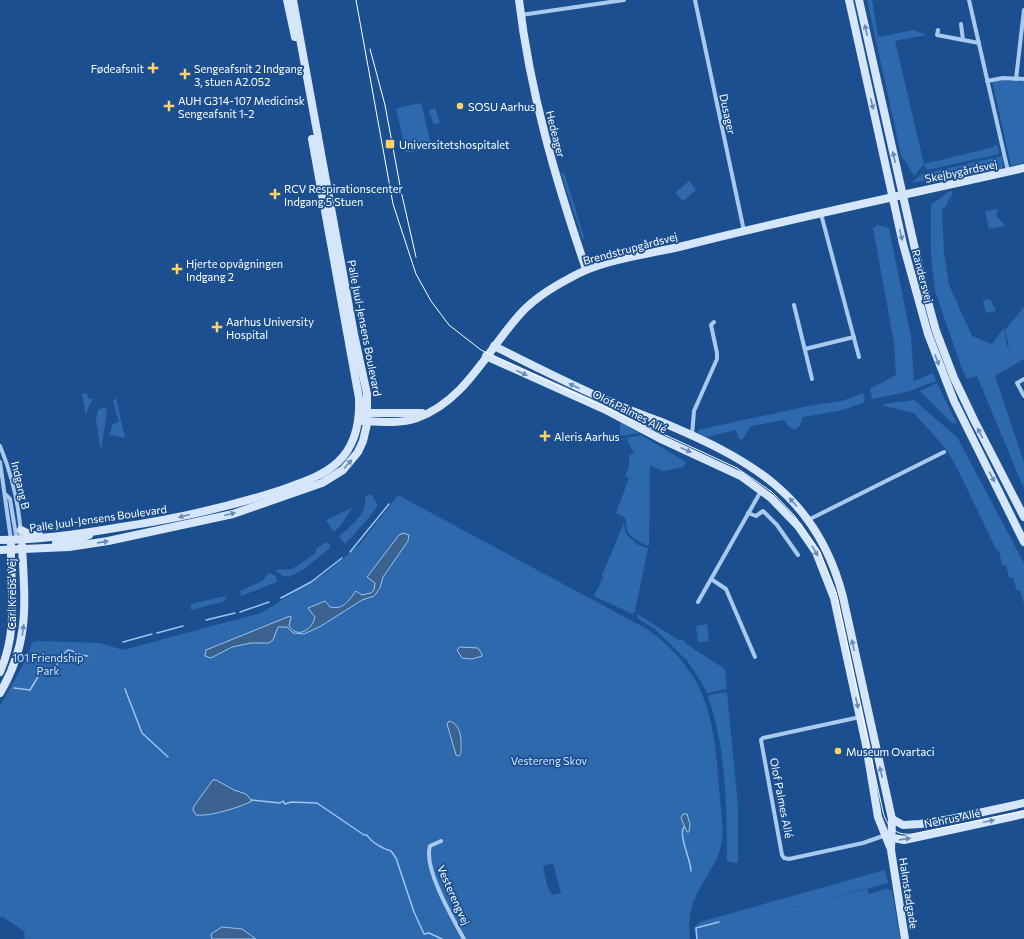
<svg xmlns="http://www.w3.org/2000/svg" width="1024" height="939" font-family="Commissioner,sans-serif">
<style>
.green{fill:#2e69ad;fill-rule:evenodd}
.water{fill:#3c6290;stroke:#9cc4f0}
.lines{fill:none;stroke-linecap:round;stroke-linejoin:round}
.stream{stroke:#9cc4f0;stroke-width:1.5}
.street{stroke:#a9c9ee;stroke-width:4}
.secondary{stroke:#d6e6fa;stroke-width:8}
.tram{stroke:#fff;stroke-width:1}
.oneway{fill:#668bba}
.poi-dot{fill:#ffd166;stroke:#1b4f8f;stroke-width:1.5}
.labels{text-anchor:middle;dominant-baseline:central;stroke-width:3.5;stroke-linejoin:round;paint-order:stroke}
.poi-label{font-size:11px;fill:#fff;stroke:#1b4f8f;text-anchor:start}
.street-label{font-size:11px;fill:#fff;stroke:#1b4f8f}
.park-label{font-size:11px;fill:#cfe3fa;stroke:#1b4f8f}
</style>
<rect width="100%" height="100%" fill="#1b4f8f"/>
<!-- green -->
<g class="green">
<path d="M867 0H872L878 37 914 30 926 35 895 41 924 164 994 147V145L998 146 999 154 927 170 924 164 914 176 904 159H902Z"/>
<path d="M1000 80H1024V163L1011 166 992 81Z"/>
<path d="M421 103 432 148 406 153 396 108Z"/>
<path d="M435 108 440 122 434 125 429 111Z"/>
<path d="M1002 156 1003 164 1002 169 976 175 947 176 911 183 922 174Z"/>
<path d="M564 172 584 237 583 240 561 173Z"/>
<path d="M689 181 696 190 683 201 675 193Z"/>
<path d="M952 191V195L948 200 947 206 942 209 944 253 949 285 972 336 992 344 1004 328 1007 346 1009 347 1005 330 1024 307V359L995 376 1024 462V489L977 376 967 379 962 369 935 291 931 255V205L948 192Z"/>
<path d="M998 209 996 215 1005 226 989 229 985 211Z"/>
<path d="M877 225 889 228 911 337 914 381 933 373 936 381 907 392 872 399 870 388C880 385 887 379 896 375L894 343 873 228Z"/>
<path d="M990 299 996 311 986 313 983 300Z"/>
<path d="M937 383 957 424 952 423 920 391Z"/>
<path d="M87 393 89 399H93L88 408 86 417 82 394Z"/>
<path d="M863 393 865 402 843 410 803 417 800 426 795 430 787 425 784 420 751 426 742 440 738 438 736 430 707 437 697 433 698 430 808 406 842 401Z"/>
<path d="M116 398 125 438 109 435 113 424 119 422 113 401Z"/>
<path d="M914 400 957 437 1024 563V604L1020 591H1017L1013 578H1009L1006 565H1002L999 551H997L958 470 946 449 914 413 884 406V404Z"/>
<path d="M102 408H106L107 411 101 451 96 421 98 410Z"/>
<path d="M620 422 640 433 620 436Z"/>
<path d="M641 435 686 462 684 467 662 471 650 465 649 546C643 544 631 538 628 532 623 521 632 520 616 513L629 478 625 476 629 467V455L634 454 626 438 622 440 620 439Z"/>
<path d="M371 494 378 505 369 518 345 544 339 537C350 526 367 516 365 497Z"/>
<path d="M398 495 647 629C708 673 714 719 719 788 720 807 725 828 721 846 716 867 700 883 693 903 689 914 689 927 690 939H256C242 926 227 924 211 934L212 939H19L25 938 24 931 3 917H0V706L25 661 32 643 37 641 100 643 123 650 261 613 327 572 360 544ZM447 724 461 740 462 755 459 756 456 755ZM553 863 561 893 552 895 547 885 543 866Z"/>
<path d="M354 507C347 513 341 529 333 531L326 520Z"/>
<path d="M624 523 626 534 638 545 648 548 635 611 632 614 594 596 603 578 602 575Z"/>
<path d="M326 542 330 545V548L304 569 289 577 283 576 275 570 292 569 316 553V549Z"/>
<path d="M269 573 276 576 277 582 241 596 240 591 262 581Z"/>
<path d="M221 597H226L225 601 191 610V604Z"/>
<path d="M637 614 679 640H683L686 644 725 669 727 689 707 693 705 688 686 659 689 660 685 659 655 629 637 618Z"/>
<path d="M707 624 709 641 698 642 696 626Z"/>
<path d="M727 692 738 806V863L727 861C727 810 726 746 708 697L709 695Z"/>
<path d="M885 870 888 883 766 915 867 889 869 894 885 889 892 890 900 939H696L694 928 700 922Z"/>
</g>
<!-- water -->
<g class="water">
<path d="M403 533 409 535 408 541 383 577 380 588 374 596 362 600 321 626 304 634 293 633 287 627H278L273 640 269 643H251L232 647 211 658 205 656 206 650 290 616 291 617 289 626C298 639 312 630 315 617L308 608 325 601 330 607C344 610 348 601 356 591L362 595 371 593 374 590 375 583 367 577 399 535Z"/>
<path d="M460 647 478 648 482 654V656L472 659 462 658 457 650Z"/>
<path d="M449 721C463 725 461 743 461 754L459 756 456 755 447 724Z"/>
<path d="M213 780H216L234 790 246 794 252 801C241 807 209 817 196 815L193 810 194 806Z"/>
<path d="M683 814H687L690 824 689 832H687L681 818Z"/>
<path d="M222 927 242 929 256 939H212L211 934Z"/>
</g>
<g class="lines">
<!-- stream -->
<g class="stream">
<path d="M350 552 389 504"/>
<path d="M281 598 311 582 342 558"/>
<path d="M240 612 269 602"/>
<path d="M206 620 235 613"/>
<path d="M157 633 183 626"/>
<path d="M123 642 152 634"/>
<path d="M14 688 30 690 41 672 45 673 47 670 53 671 63 654 68 650C75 650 78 656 88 656"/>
<path d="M125 689 142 733 168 757"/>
<path d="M251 800 280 803 283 801 285 804 291 802 317 803 364 835H367C371 842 383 849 391 851L396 858 414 912 424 934 429 933 442 939"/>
<path d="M684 827C678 835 691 860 691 871"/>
<path d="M697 939 696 928 719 922"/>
</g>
<!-- street -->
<g class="street">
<path d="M695 0 744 231"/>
<path d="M969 0 1008 171"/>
<path d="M521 15 624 0"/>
<path d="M961 24 963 40"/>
<path d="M938 30 937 35 979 43"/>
<path d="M1016 79 1024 10"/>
<path d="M987 81 1003 78 1024 79"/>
<path d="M821 214 859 357"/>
<path d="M794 305 812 379"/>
<path d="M805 349 854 337"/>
<path d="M1024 379 1017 383 1024 396"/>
<path d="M692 435 694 411 717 359V353L711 325 714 322"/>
<path d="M0 446C12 475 20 508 21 540"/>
<path d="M0 462 11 540"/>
<path d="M5 494 10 499 17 541"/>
<path d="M748 513 756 516 763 511 777 525 798 555"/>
<path d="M808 520 944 452"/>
<path d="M711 579 726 589 755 657"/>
<path d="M698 602 761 491"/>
<path d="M860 717 763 738 761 740 782 855 784 858 789 859 863 843 886 835"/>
<path d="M441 841 430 846C423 868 453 919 464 939"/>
</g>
<!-- secondary -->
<g class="secondary">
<path d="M287 0 295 37"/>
<path d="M519 0C530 93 556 181 586 269"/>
<path d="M849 0 903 244 928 334 954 401 1024 542"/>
<path d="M859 0 921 276 936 331 954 378 974 420 1024 517"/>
<path d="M494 346C536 367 577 388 620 406 633 412 646 416 659 421 750 459 817 495 843 597L892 819 891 850 905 939"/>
<path d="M486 356 604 409 659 438 741 476 771 498 798 526 816 552 834 598 866 745 878 817 890 847"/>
<path d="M364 413H422"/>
<path d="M362 421C380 422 400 424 417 418 466 401 489 347 522 312 535 298 553 287 570 278 603 259 645 255 683 246 796 217 910 194 1024 168"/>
<path d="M21 530 31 535H39"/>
<path d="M0 540C41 540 81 534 121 527 175 519 229 507 281 490 300 483 322 477 338 462 355 446 360 422 359 398L312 139"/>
<path d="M56 543 79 539 89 535"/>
<path d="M0 550 69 547 108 541 233 514 322 483 343 470 358 452 363 441 367 424V394L354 334 293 0"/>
<path d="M0 672C19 629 10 589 11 545"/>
<path d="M0 693C30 642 25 603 22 546"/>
<path d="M892 819 903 825 920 824 951 819 1024 803"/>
<path d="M888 837 904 840 1024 814"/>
</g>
<!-- tram -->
<g class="tram">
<path d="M356 0 393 204 416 274 431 301 449 325 481 350 737 468 772 492 794 515 820 552 836 592 883 812C887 826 895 836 912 834L1024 811"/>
<path d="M370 49 385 105 401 191 416 257"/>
</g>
</g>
<!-- one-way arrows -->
<defs><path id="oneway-solid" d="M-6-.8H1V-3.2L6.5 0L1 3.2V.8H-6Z"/></defs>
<g class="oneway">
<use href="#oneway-solid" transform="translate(866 30) rotate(-103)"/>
<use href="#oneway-solid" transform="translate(872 104) rotate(77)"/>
<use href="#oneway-solid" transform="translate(894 157) rotate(-103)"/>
<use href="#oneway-solid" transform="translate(901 235) rotate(77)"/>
<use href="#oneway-solid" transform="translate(937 360) rotate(69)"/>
<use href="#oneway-solid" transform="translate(522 373) rotate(24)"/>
<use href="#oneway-solid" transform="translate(574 386) rotate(-156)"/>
<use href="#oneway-solid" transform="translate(980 433) rotate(-117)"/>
<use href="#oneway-solid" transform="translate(686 450) rotate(24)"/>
<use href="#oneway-solid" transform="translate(348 464) rotate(-48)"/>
<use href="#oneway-solid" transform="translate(992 477) rotate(63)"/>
<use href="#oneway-solid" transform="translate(793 502) rotate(-132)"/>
<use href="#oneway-solid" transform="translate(230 514) rotate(-14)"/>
<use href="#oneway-solid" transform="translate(184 516) rotate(166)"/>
<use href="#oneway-solid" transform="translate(103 542) rotate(-8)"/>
<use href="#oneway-solid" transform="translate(815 551) rotate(60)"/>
<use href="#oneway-solid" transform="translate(23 630) rotate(-82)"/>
<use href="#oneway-solid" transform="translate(853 645) rotate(-102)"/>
<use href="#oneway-solid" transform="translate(857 703) rotate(77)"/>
<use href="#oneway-solid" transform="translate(881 772) rotate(-103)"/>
<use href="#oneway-solid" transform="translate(989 821) rotate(-12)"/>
<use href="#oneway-solid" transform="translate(905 839) rotate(-8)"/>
</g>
<!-- markers -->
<g class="poi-dot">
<path d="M151 62h4v4h4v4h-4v4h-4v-4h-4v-4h4z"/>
<path d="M183 68h4v4h4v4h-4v4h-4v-4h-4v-4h4z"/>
<path d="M167 100h4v4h4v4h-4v4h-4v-4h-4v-4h4z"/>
<circle cx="460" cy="106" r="4"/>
<rect x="385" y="139" width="10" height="10" rx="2"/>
<path d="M273 188h4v4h4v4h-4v4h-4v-4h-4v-4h4z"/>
<path d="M175 263h4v4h4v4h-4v4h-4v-4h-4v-4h4z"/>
<path d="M215 321h4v4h4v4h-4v4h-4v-4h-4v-4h4z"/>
<path d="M543 430h4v4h4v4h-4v4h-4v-4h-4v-4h4z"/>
<circle cx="838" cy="751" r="4"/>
</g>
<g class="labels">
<!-- poi labels -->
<g class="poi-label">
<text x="144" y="68" text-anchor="end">Fødeafsnit</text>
<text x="194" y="68">Sengeafsnit 2 Indgang<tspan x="194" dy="13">3, stuen A2.052</tspan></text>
<text x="178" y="100">AUH G314-107 Medicinsk<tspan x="178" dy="13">Sengeafsnit 1-2</tspan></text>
<text x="468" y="106">SOSU Aarhus</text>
<text x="399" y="144">Universitetshospitalet</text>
<text x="284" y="188">RCV Respirationscenter<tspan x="284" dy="13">Indgang 5 Stuen</tspan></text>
<text x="186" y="263">Hjerte opvågningen<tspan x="186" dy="13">Indgang 2</tspan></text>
<text x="226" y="321">Aarhus University<tspan x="226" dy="13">Hospital</tspan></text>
<text x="554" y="436">Aleris Aarhus</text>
<text x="846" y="751">Museum Ovartaci</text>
</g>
<!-- street labels -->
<g class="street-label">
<text transform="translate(728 114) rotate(78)">Dusager</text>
<text transform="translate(556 134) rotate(76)">Hedeager</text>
<text transform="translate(961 171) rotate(-12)">Skejbygårdsvej</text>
<text transform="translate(630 248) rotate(-15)">Brendstrupgårdsvej</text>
<text transform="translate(923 276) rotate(75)">Randersvej</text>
<text transform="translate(365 328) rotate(79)">Palle Juul-Jensens Boulevard</text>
<text transform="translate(630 411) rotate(27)">Olof Palmes Allé</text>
<text transform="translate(21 485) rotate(77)">Indgang B</text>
<text transform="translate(98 518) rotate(-8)">Palle Juul-Jensens Boulevard</text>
<text transform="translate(11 594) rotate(-90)">Carl Krebs' Vej</text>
<text transform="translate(782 798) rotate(79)">Olof Palmes Allé</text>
<text transform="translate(952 818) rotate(-12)">Nehrus Allé</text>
<text transform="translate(909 893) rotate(81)">Halmstadgade</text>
<text transform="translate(454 895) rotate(66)">Vesterengvej</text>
</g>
<!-- park labels -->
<g class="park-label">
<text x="48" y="657">101 Friendship<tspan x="48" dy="13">Park</tspan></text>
<text x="549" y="760">Vestereng Skov</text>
</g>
</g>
</svg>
